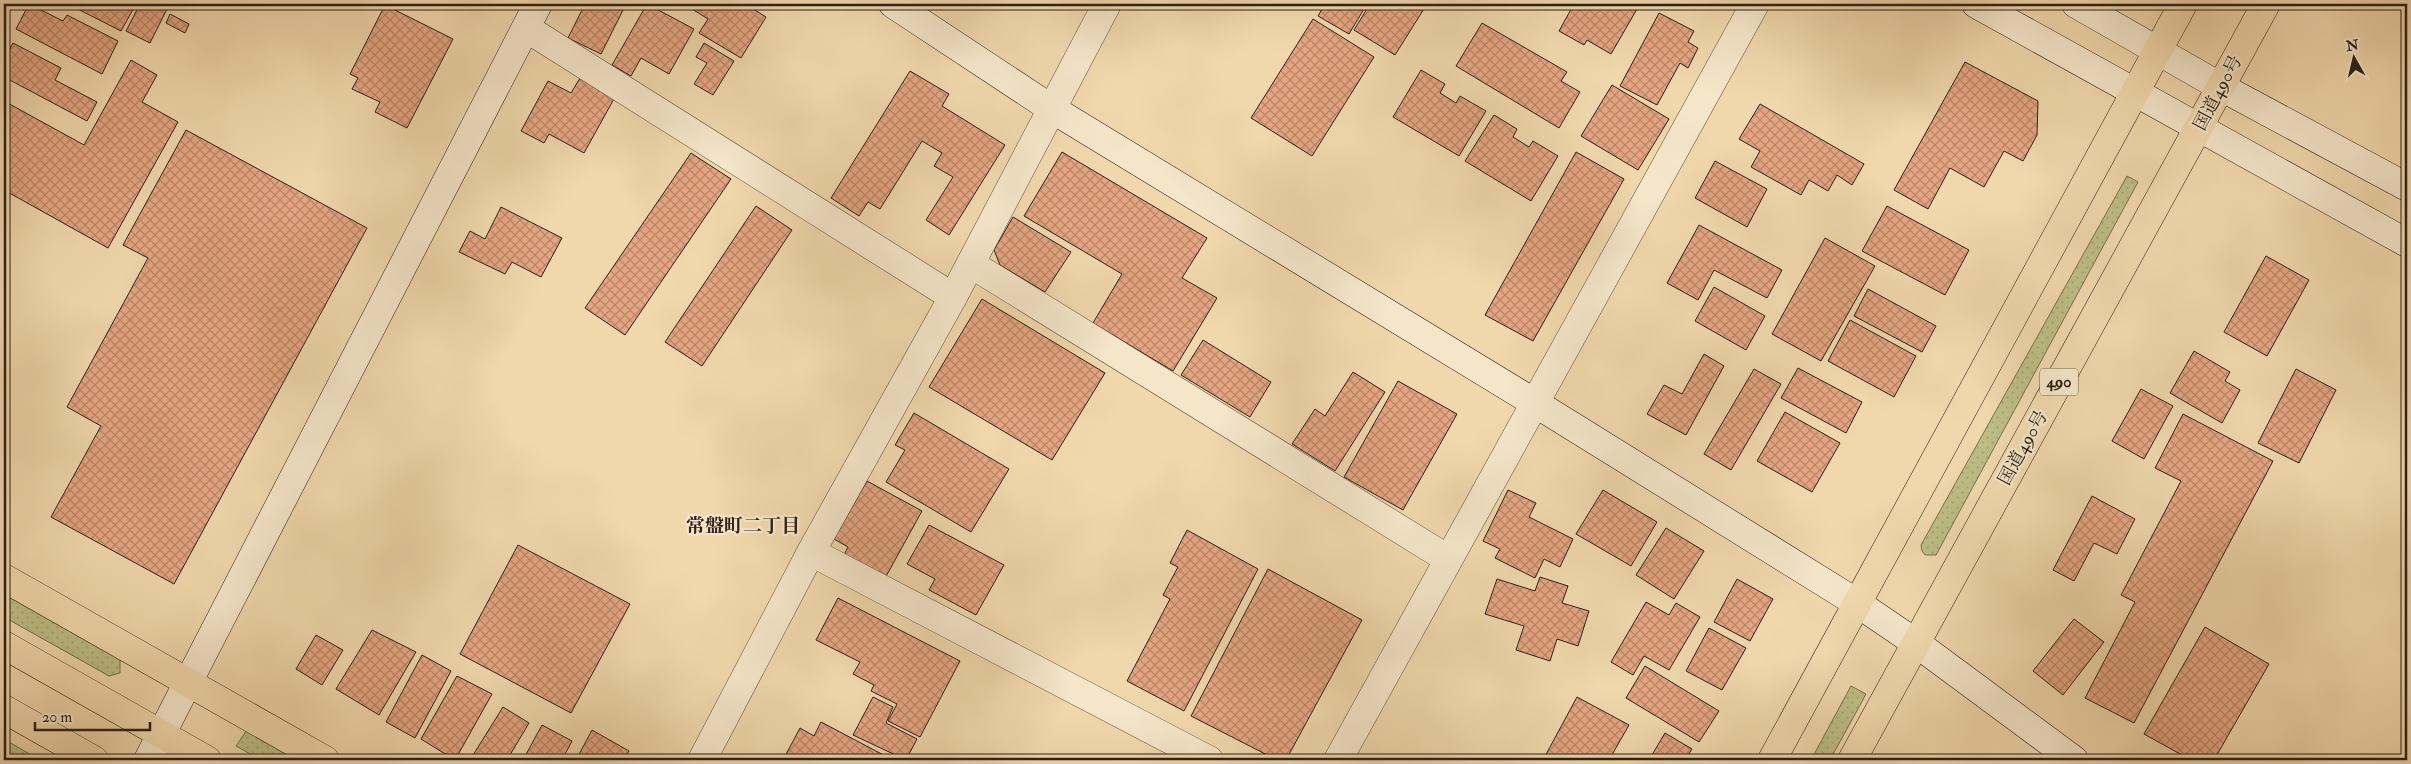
<svg xmlns="http://www.w3.org/2000/svg" width="2411" height="764" font-family="'IM FELL Double Pica','Noto Serif JP',serif">
<style>
.grass{fill:url(#grass-dots);stroke:#766e4f}
.building{fill:url(#building-cross-hatch);stroke:#2d2018}
.lines{fill:none;stroke-linecap:round;stroke-linejoin:round}
.street-casing{stroke:#5e4e3d;stroke-width:29}
.secondary-casing{stroke:#2d2018;stroke-width:29}
.highway-casing{stroke:#2d2018;stroke-width:29}
.street{stroke:#f5e5c9;stroke-width:28}
.secondary{stroke:#f5e5c9;stroke-width:28}
.highway{stroke:#f0d7ac;stroke-width:28}
.labels{text-anchor:middle;dominant-baseline:central;stroke-width:4.5;stroke-linejoin:round;paint-order:stroke}
.shield{fill:#f5e5c9;stroke:#695b4d;stroke-width:1}
.shield-label{font-size:16px;font-weight:bold;fill:#2d2018}
.street-label{font-size:18px;fill:#2d2018;stroke:#f5e5c9}
.neighbourhood-label{font-size:19px;font-weight:bold;fill:#2d2018;stroke:#f5e5c9}
</style>
<defs>
<pattern id="grass-dots" width="8" height="8" patternUnits="userSpaceOnUse" patternTransform="scale(1.25)"><rect width="8" height="8" fill="#bebd86"/><path d="M2 2h.1M6 6h.1" fill="none" stroke="#a4a273" stroke-width="1.8" stroke-linecap="round"/></pattern>
<pattern id="building-cross-hatch" width="8" height="8" patternUnits="userSpaceOnUse" patternTransform="scale(1.25)"><rect width="8" height="8" fill="#e5a582"/><path d="M0 0l8 8M0 8l8-8" fill="none" stroke="#ba8669"/></pattern>
</defs>
<rect width="100%" height="100%" fill="#f0d7ac"/>
<filter id="stains"><feTurbulence type="fractalNoise" baseFrequency=".004" numOctaves="4"/><feColorMatrix values="0 0 0 0 .2 0 0 0 0 .09 0 0 0 0 .02 0 0 0 .5 -.17"/></filter>
<radialGradient id="worn" r=".72"><stop offset=".6" stop-color="#630" stop-opacity="0"/><stop offset="1" stop-color="#630" stop-opacity=".3"/></radialGradient>
<!-- grass -->
<g class="grass">
<path d="M2127 176 2138 182 1936 555H1925L1922 551 1921 545Z"/>
<path d="M4 594 120 658V673L109 676 4 617Z"/>
<path d="M1851 686 1866 694 1830 760H1811Z"/>
<path d="M247 730 299 760H261L236 746Z"/>
<path d="M4 739 40 760H4Z"/>
</g>
<!-- building -->
<g class="building">
<path d="M29 4 63 21 67 15 118 41 102 74 16 29Z"/>
<path d="M68 4H136L121 31Z"/>
<path d="M140 4 169 5 150 43 126 31Z"/>
<path d="M585 4H626L601 54 568 38Z"/>
<path d="M647 4 694 29 669 74 641 58 631 76 612 65Z"/>
<path d="M684 4H745L766 17 741 58 699 33 708 19Z"/>
<path d="M1325 4H1367L1349 34 1318 16Z"/>
<path d="M1370 4H1427L1395 55 1354 30Z"/>
<path d="M1534 4H1547L1544 9Z"/>
<path d="M1574 4H1628L1637 9 1611 54 1587 40 1584 45 1559 31Z"/>
<path d="M385 5 453 39 407 128 375 112 380 102 352 89 358 78 350 74Z"/>
<path d="M2407 5V59L2405 17Z"/>
<path d="M1659 13 1694 31 1688 42 1698 48 1688 68 1680 63 1657 105 1620 86Z"/>
<path d="M170 14 189 24 185 33 166 23Z"/>
<path d="M1313 19 1374 57 1312 156 1251 118Z"/>
<path d="M1482 23 1567 72 1561 81 1580 92 1559 128 1456 66Z"/>
<path d="M13 43 61 68 55 80 97 102 87 121 4 77V60Z"/>
<path d="M704 43 734 61 713 95 694 84 707 63 696 57Z"/>
<path d="M131 60 157 75 142 102 178 122 108 248 4 190V101L84 145Z"/>
<path d="M1965 62 2038 101 2037 135 2023 161 2004 151 1984 187 1950 168 1928 209 1894 190Z"/>
<path d="M1421 70 1445 84 1440 93 1456 103 1460 96 1486 111 1459 156 1393 117Z"/>
<path d="M910 71 949 94 942 106 1005 145 949 235 926 220 953 177 934 166 942 153 922 141 880 209 868 202 859 216 831 198Z"/>
<path d="M580 78 615 97 584 153 549 134 544 143 521 131 548 81 571 93Z"/>
<path d="M1612 85 1669 119 1638 170 1581 136Z"/>
<path d="M1760 104 1864 164 1852 185 1837 175 1828 191 1809 180 1801 195 1751 167 1760 151 1739 139Z"/>
<path d="M1494 115 1517 129 1513 137 1529 147 1533 141 1558 156 1531 201 1465 161Z"/>
<path d="M186 130 367 228 174 584 51 517 101 426 67 407 148 258 123 245Z"/>
<path d="M1062 152 1207 238 1182 278 1217 298 1173 371 1093 323 1122 274 1024 216Z"/>
<path d="M1576 152 1624 179 1533 341 1485 315Z"/>
<path d="M691 153 731 179 625 335 585 308Z"/>
<path d="M1715 161 1767 189 1747 227 1695 198Z"/>
<path d="M756 206 792 230 702 366 665 342Z"/>
<path d="M1887 206 1969 250 1945 295 1862 251Z"/>
<path d="M501 207 562 238 541 277 512 262 505 274 459 252 470 231 485 239Z"/>
<path d="M1013 217 1071 252 1045 292 1000 265 994 250Z"/>
<path d="M1699 225 1782 270 1767 298 1714 270 1698 300 1667 283Z"/>
<path d="M1825 238 1875 266 1821 361 1772 334Z"/>
<path d="M2266 256 2309 280 2267 356 2224 332Z"/>
<path d="M1714 287 1765 316 1746 350 1695 321Z"/>
<path d="M1868 289 1936 326 1922 352 1854 316Z"/>
<path d="M982 299 1105 373 1052 460 929 387Z"/>
<path d="M1850 320 1916 356 1894 397 1828 361Z"/>
<path d="M1203 340 1271 382 1250 417 1181 375Z"/>
<path d="M2194 351 2230 372 2225 381 2240 390 2222 423 2170 393Z"/>
<path d="M1704 354 1724 366 1686 435 1647 414 1664 385 1682 394Z"/>
<path d="M1798 368 1862 402 1846 433 1781 398Z"/>
<path d="M1754 369 1781 384 1731 470 1704 454Z"/>
<path d="M2296 369 2336 390 2299 463 2258 443Z"/>
<path d="M1353 372 1385 392 1335 471 1292 444 1315 409 1325 416Z"/>
<path d="M1398 381 1457 414 1403 510 1344 477Z"/>
<path d="M2141 389 2173 406 2144 459 2112 441Z"/>
<path d="M4 395 9 398 4 408Z"/>
<path d="M1785 412 1840 443 1812 492 1757 461Z"/>
<path d="M914 413 1009 469 971 532 886 482 905 450 895 445Z"/>
<path d="M2183 414 2273 461 2134 723 2085 698 2135 602 2121 595 2181 481 2155 468Z"/>
<path d="M867 481 922 511 884 580 843 557 848 547 834 539Z"/>
<path d="M1508 490 1536 503 1529 517 1573 539 1560 567 1544 559 1535 578 1495 558 1500 549 1483 541Z"/>
<path d="M1603 490 1657 522 1631 566 1576 534Z"/>
<path d="M2092 496 2135 519 2117 554 2094 543 2074 581 2053 570Z"/>
<path d="M929 525 1004 565 976 615 929 590 935 579 907 564Z"/>
<path d="M1666 528 1704 551 1674 599 1636 575Z"/>
<path d="M1187 530 1258 569 1184 711 1127 681 1170 599 1163 595 1178 567 1170 563Z"/>
<path d="M518 545 630 604 571 713 460 654Z"/>
<path d="M1268 569 1362 620 1286 760H1277L1191 716Z"/>
<path d="M1540 577 1568 586 1562 603 1589 611 1578 646 1557 639 1550 661 1516 650 1524 626 1485 614 1497 579 1535 591Z"/>
<path d="M1737 579 1773 599 1750 641 1714 622Z"/>
<path d="M838 598 960 661 920 737 888 721 897 704 871 691 874 685 853 674 860 662 816 640Z"/>
<path d="M1646 602 1669 615 1676 603 1700 617 1669 670 1644 656 1633 675 1611 662Z"/>
<path d="M2074 619 2104 642 2063 695 2033 671Z"/>
<path d="M2205 627 2269 664 2214 760H2191L2144 734Z"/>
<path d="M1709 628 1746 648 1722 690 1686 671Z"/>
<path d="M372 630 416 652 379 715 336 689Z"/>
<path d="M316 635 343 650 322 685 296 669Z"/>
<path d="M422 655 451 671 415 738 386 722Z"/>
<path d="M1645 666 1719 711 1699 742 1626 698Z"/>
<path d="M457 676 492 694 455 760 421 739Z"/>
<path d="M873 697 893 707 886 723 917 739 906 760 853 735Z"/>
<path d="M1577 697 1629 725 1609 760H1543Z"/>
<path d="M503 707 529 723 507 760H470Z"/>
<path d="M821 722 893 760H783L800 728 814 736Z"/>
<path d="M542 725 572 741 562 760H523Z"/>
<path d="M592 730 629 751 624 760H576Z"/>
<path d="M1665 733 1692 749 1685 760H1649Z"/>
<path d="M1151 755 1162 760H1148Z"/>
</g>
<g class="lines">
<!-- street casing -->
<g class="street-casing">
<g id="street">
<path d="M526 28 953 297"/>
<path d="M971 264 1448 559"/>
<path d="M811 552 1209 760"/>
<path d="M702 760 811 552 953 297 1107 4"/>
<path d="M1338 760 1755 4"/>
</g>
</g>
<!-- secondary casing -->
<g class="secondary-casing">
<g id="secondary">
<path d="M893 4 1052 109 1535 403 1857 603 1916 643 2074 760"/>
<path d="M1976 4 2407 243"/>
<path d="M2076 4 2221 87 2407 187"/>
<path d="M148 760 538 4"/>
</g>
</g>
<!-- highway casing -->
<g class="highway-casing">
<g id="highway">
<path d="M4 578 325 760"/>
<path d="M4 645 207 760"/>
<path d="M4 709 94 760"/>
<path d="M1772 760 2183 4"/>
<path d="M1852 760 2266 4"/>
</g>
</g>
<!-- street -->
<use href="#street" class="street"/>
<!-- secondary -->
<use href="#secondary" class="secondary"/>
<!-- highway -->
<use href="#highway" class="highway"/>
</g>
<g class="labels">
<!-- shield labels -->
<rect class="shield" x="2040" y="368.5" width="38" height="27" rx="4"/>
<g class="shield-label">
<text x="2059" y="382">490</text>
</g>
<!-- street labels -->
<g class="street-label">
<text transform="translate(2218 93) rotate(-62)">国道490号</text>
<text transform="translate(2023 448) rotate(-61)">国道490号</text>
</g>
<!-- neighbourhood labels -->
<g class="neighbourhood-label">
<text x="743" y="526">常盤町二丁目</text>
</g>
</g>
<!-- margin -->
<rect width="2411" height="764" fill="none" stroke="#f0d7ac" stroke-width="20"/>
<rect x="5" y="5" width="2401" height="754" fill="none" stroke="#2d2018" stroke-width="2.5"/>
<rect x="10" y="10" width="2391" height="744" fill="none" stroke="#2d2018"/>
<!-- north arrow -->
<g transform="translate(2354 58) rotate(352)" stroke="#f5e5c9" stroke-width="4" paint-order="stroke">
<path d="M0-4L9 19L0 12L-9 19Z" fill="#2d2018"/>
<text y="-8" font-size="14" font-weight="bold" text-anchor="middle" fill="#2d2018">N</text>
</g>
<!-- scale -->
<path d="M35 722v8h115v-8" fill="none" stroke="#2d2018" stroke-width="2.5"/>
<text x="42" y="722" font-size="15" fill="#2d2018" stroke="#f5e5c9" stroke-width="4" paint-order="stroke">20 m</text>
<rect width="100%" height="100%" filter="url(#stains)"/>
<rect width="100%" height="100%" fill="url(#worn)"/>
</svg>
